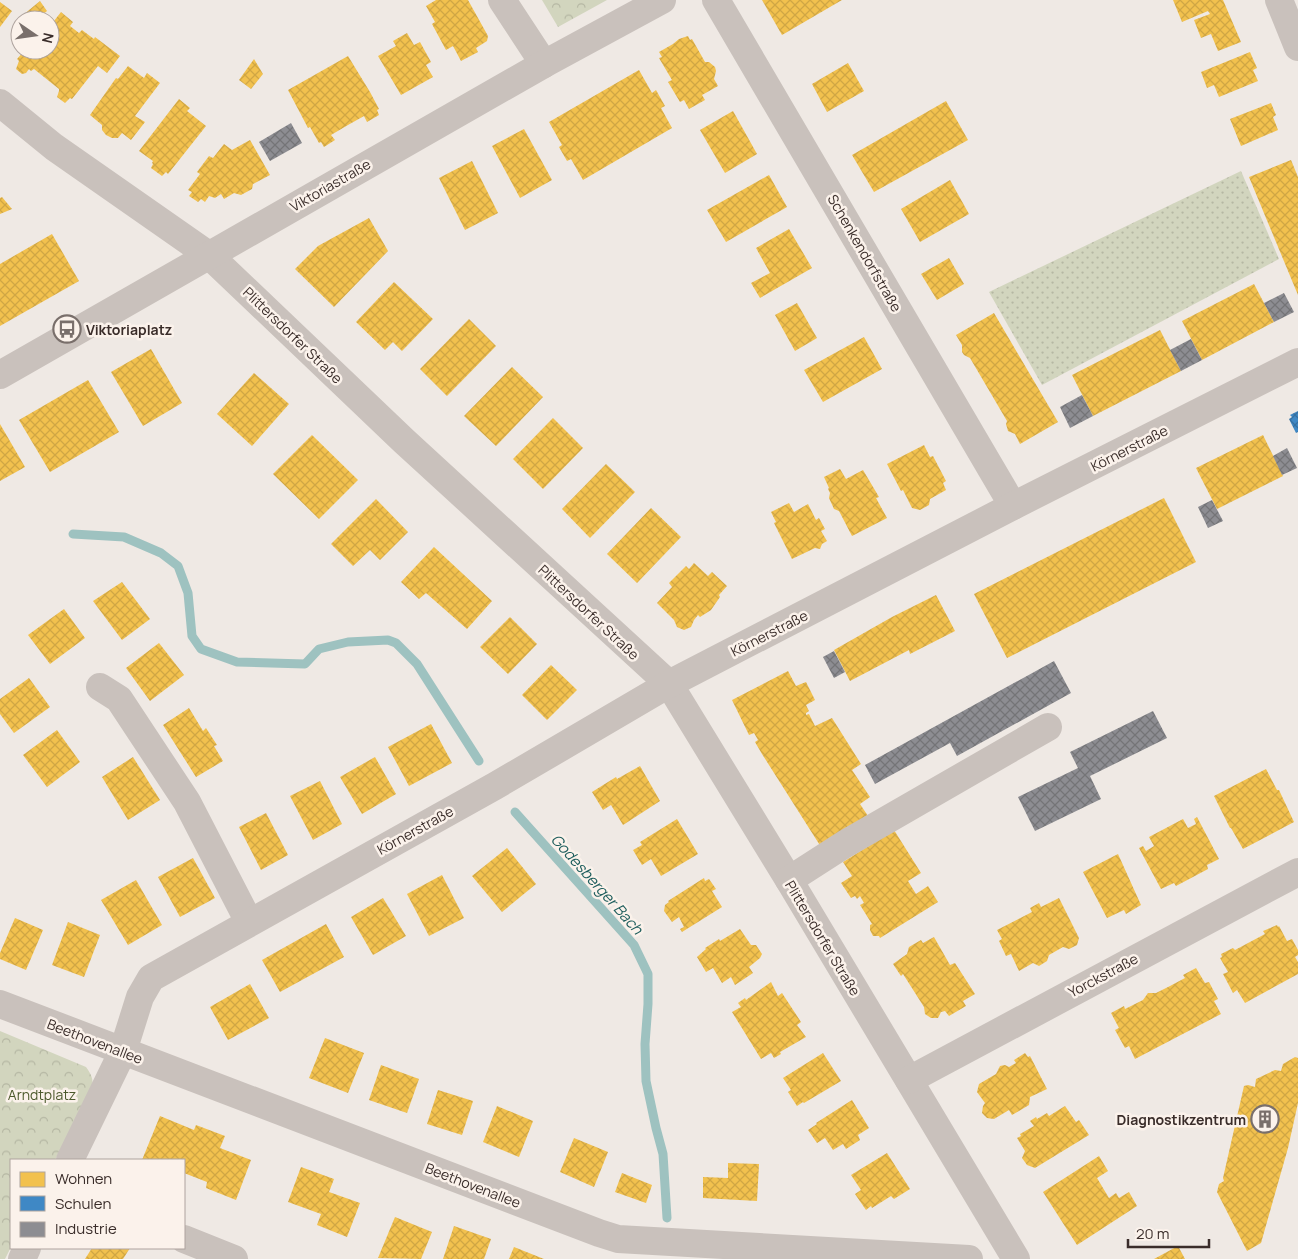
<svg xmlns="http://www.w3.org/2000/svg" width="1298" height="1259" font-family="Manrope,sans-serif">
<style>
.grass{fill:url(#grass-dots)}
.forest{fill:url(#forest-crowns)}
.homes{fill:url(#homes-cross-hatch)}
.schools{fill:url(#schools-cross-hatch)}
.industry{fill:url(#industry-cross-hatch)}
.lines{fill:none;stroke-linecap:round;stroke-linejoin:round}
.stream{stroke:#9ec2c0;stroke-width:9}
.minor{stroke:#c9c1bc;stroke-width:28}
.labels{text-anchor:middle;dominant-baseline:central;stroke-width:5;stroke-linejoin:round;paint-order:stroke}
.street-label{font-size:14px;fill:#3a2d2a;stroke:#fbf2eb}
.poi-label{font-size:14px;font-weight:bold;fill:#3a2d2a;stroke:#fbf2eb;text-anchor:start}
.park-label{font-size:14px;fill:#4c592c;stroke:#fbf2eb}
.water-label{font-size:15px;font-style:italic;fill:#1d5d5c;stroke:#fbf2eb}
</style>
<defs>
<pattern id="grass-dots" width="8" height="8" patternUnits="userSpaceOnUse" patternTransform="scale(1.25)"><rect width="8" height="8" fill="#d2d5be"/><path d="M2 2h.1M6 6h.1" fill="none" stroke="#b5b7a3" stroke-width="1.8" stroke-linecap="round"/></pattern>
<pattern id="forest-crowns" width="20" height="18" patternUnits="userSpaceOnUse" patternTransform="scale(1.25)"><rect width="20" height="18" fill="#d2d5be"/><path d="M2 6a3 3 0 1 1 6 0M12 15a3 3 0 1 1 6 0" fill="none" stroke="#b5b7a3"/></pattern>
<pattern id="homes-cross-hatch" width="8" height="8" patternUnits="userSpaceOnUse" patternTransform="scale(1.25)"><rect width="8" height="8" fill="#f2c14e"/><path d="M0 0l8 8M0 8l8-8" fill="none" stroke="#d0a644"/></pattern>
<pattern id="schools-cross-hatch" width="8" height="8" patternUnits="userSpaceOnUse" patternTransform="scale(1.25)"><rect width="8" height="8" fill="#3f88c5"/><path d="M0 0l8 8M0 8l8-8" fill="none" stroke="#3670a0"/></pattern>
<pattern id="industry-cross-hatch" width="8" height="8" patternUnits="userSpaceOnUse" patternTransform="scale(1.25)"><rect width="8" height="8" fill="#8d8d92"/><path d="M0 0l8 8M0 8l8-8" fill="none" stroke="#747477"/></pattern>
</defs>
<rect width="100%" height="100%" fill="#efe9e4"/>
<!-- grass -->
<path class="grass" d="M1241 171 1279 259 1042 385 989 292Z"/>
<!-- forest -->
<g class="forest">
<path d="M542 0H607L558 27Z"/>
<path d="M0 1031 86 1067C91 1074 94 1079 92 1089L55 1160H11V1247L5 1259H0Z"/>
</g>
<!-- homes -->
<g class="homes">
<path d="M436 0H468L488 36 487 41 476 48 478 52 461 61 453 46 446 50 432 24 435 22 426 6Z"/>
<path d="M762 0H842L782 35Z"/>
<path d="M1173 0H1223L1241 42 1218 51 1211 34 1201 38 1194 20 1210 14 1208 11 1182 22Z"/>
<path d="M40 1 47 11 36 20H20V23L17 20Z"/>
<path d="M0 2 12 11 0 27Z"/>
<path d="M61 12 73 22 70 26 79 33 82 30 94 39 95 37 120 56 107 73 98 66 72 99 70 98 65 103 57 97 59 91V89L34 69 31 71 29 69 26 73 22 74 16 69 19 61 17 59 25 50H50V26Z"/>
<path d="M407 33 414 45 420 42 431 62 426 65 433 77 401 95 378 56 396 46 393 41Z"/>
<path d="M688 36 690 40 692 39 705 62H709L715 67 716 71 714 79 718 86 702 95 705 100 689 109 684 100 680 102 668 82 672 80 659 58 662 57 659 52 673 44 679 39Z"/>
<path d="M1250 52 1257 68 1253 70 1258 81 1219 97 1214 85 1207 88 1201 72Z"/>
<path d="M348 56 370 92 379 109 377 110 379 115 367 122 364 116 348 125 331 135 335 140 324 147 321 142 319 143 310 127 308 128 288 90Z"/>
<path d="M254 59 263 74 251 89 239 80Z"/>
<path d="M848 63 864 91 827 112 812 84Z"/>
<path d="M128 66 144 78 147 73 160 83 135 116 145 122 131 140 122 133 118 138H112L106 135 102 130V125L90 115 116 78 118 79Z"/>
<path d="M639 70 652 93 656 90 665 106 661 108 672 128 583 180 571 159 567 161 559 147 562 145 549 122Z"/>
<path d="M179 99 190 108 187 111 206 126 168 174 166 172 162 176 151 168 153 164 152 163 153 161 139 151Z"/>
<path d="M946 101 968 140 874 192 852 155Z"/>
<path d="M1271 103 1276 115 1273 117 1278 130 1241 146 1230 119Z"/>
<path d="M733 111 757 154 725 173 700 130Z"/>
<path d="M524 129 552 180 520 198 492 146Z"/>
<path d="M250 140 270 175 253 184 252 189 241 195 234 193 224 199 221 194 215 198 209 196 205 202 201 199 198 202 189 196 192 192 188 190 200 174 197 172 209 156 213 158 224 144 232 150Z"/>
<path d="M1291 160 1298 177V295L1249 177Z"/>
<path d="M472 161 498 213 465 230 439 178Z"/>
<path d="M769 175 787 207 726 242 707 210Z"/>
<path d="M950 180 969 214 920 242 901 209Z"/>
<path d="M2 197 12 209 0 214V198Z"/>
<path d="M369 218 388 251 334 307 295 269 318 246Z"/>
<path d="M789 229 812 268 760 298 751 283 770 273 756 248Z"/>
<path d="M52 234 79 281 0 326V264Z"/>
<path d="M949 258 964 284 937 300 921 274Z"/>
<path d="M394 282 433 319 402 351 393 342 385 350 356 322Z"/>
<path d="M1254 284 1274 322 1202 360 1182 321Z"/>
<path d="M797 303 817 338 795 351 775 315Z"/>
<path d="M994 313 1058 422 1020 444 1015 434 1008 431 1006 424 1007 421 970 358 964 355 962 352V345L956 335Z"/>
<path d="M469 319 496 346 447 396 420 369Z"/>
<path d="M1160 330 1181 371 1093 416 1072 375Z"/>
<path d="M864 337 882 369 823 402 804 370Z"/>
<path d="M151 349 182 403 143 426 111 372Z"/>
<path d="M512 367 543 397 496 446 464 416Z"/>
<path d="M254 373 289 404 252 446 217 414Z"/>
<path d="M88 380 119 432 50 472 19 420Z"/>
<path d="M553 418 583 448 543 489 513 459Z"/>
<path d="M0 424 25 467 0 481Z"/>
<path d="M312 435 358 480 319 519 273 474Z"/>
<path d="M1263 435 1283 476 1217 509 1196 468Z"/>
<path d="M924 445 930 457 933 456 946 481 943 483 946 490 930 499 929 505 920 510 912 508 903 490 901 491 887 464Z"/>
<path d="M606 464 635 492 590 538 562 509Z"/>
<path d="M840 469 846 479 863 470 879 497 876 498 887 518 852 536 839 511 834 509 829 498 830 493 828 489 829 488 824 477Z"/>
<path d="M1164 498 1196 562 1007 658 974 594Z"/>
<path d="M376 499 408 532 380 560 370 550 353 566 331 544Z"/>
<path d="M789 503 794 512 808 504 816 520 819 518 825 529 821 531 827 541 822 544 820 549 815 548 792 559 774 523 776 522 771 512Z"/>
<path d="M651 508 681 537 637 583 607 554Z"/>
<path d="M434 547 492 601 467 629 426 593 419 599 401 582Z"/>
<path d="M694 563 708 576 712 572 727 586 719 595 720 597 711 610 700 617 698 615 694 620 691 627 684 630 677 627 674 620 657 603 672 587 669 583 686 566 689 569Z"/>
<path d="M122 582 150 619 122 640 93 601Z"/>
<path d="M936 595 955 631 910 654 909 650 850 681 834 650 892 617Z"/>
<path d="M64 609 85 638 50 664 28 635Z"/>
<path d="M510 617 537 644 508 674 480 647Z"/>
<path d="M159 643 184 675 150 701 126 668Z"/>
<path d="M551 665 577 690 547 720 522 695Z"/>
<path d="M788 671 796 686 806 682 815 700 806 705 809 711 806 713V715L809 714 815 726 832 718 861 764 852 770 870 797 860 804 868 816 821 847 762 754 755 742 758 740 754 733 749 735 732 700Z"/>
<path d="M29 678 50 707 14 733 0 714V699Z"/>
<path d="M189 708 203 731 206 728 217 745 214 746 223 761 196 777 163 725Z"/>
<path d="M431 724 452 763 409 786 388 747Z"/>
<path d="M57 730 80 762 47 787 23 755Z"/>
<path d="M133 757 160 800 128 820 102 777Z"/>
<path d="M375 757 396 794 362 814 340 777Z"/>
<path d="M640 766 660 801 623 825 611 805 603 810 592 792 616 777 617 779Z"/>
<path d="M1266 769 1277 790H1279L1294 822 1243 849 1231 828H1230L1214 796Z"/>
<path d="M320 781 342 824 313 840 290 796Z"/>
<path d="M266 813 288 855 261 870 239 827Z"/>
<path d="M1197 817 1219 859 1207 865 1208 869 1176 886 1174 883 1161 889 1139 848 1143 846 1146 851 1154 846 1149 837 1183 819 1188 828 1196 824 1194 819Z"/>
<path d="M677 819 698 854 661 876 651 859 642 865 633 850 642 845 640 842Z"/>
<path d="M894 830 921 873 908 881 916 894 928 886 938 902 880 938 879 936H873L870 930V925L872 924 860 905 864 903 860 896 857 899 855 896 851 898 841 883 852 876 843 862Z"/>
<path d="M507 848 536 884 502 912 472 876Z"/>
<path d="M1118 854 1141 905 1126 914 1124 910 1107 918 1083 872Z"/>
<path d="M193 858 215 898 180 917 158 877Z"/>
<path d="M442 875 464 918 429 936 407 894Z"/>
<path d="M704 878 705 881 709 879 716 889 712 891 722 907 682 932 680 929 684 927 679 917 672 922 664 911 665 905 669 902 668 901Z"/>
<path d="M136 880 162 925 128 945 101 900Z"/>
<path d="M383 898 406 936 373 955 351 917Z"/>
<path d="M1059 898 1079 938 1077 945 1069 949 1063 947 1049 955 1047 961 1039 966 1033 963 1019 971 1011 954 1006 956 999 941 1002 939 997 930 1032 912 1030 908 1039 903 1041 907Z"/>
<path d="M15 918 43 930 26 970 0 959V953Z"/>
<path d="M68 922 100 935 84 977 52 965Z"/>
<path d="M326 924 344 957 280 992 262 960Z"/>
<path d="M1277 925 1278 927 1279 926 1287 941 1292 939 1298 950V955L1295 957 1298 962V974L1245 1003 1237 990 1233 993 1223 974 1228 972 1220 958 1222 957 1221 954 1233 948 1235 950 1265 934 1263 931Z"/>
<path d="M740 929 751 945H756L762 954 760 958 749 967 753 973 735 985 731 977 722 983 713 968 706 972 697 957 706 949 705 948 719 939 720 941Z"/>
<path d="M934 937 950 965 955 963 975 994 963 1001 966 1006 949 1016 945 1011 941 1012 938 1018H931L925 1014 924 1007 903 974 901 976 893 964 907 954 909 947 921 940 923 943Z"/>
<path d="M1196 968 1205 983 1209 982 1218 999 1214 1001 1221 1014 1135 1059 1129 1046 1125 1048 1115 1030 1119 1028 1111 1013 1124 1006 1125 1009 1143 1000 1148 993H1156L1170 986 1185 978 1183 975Z"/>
<path d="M771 982 778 996 782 993 801 1022 797 1025 806 1037 780 1052 781 1054 774 1058 771 1053 761 1059 732 1012 741 1007 738 1003 745 998 746 1000Z"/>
<path d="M250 984 269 1018 228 1040 210 1007Z"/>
<path d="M325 1038 364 1053 348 1093 309 1078Z"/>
<path d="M823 1053 841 1081 804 1103 803 1102 797 1106 788 1092 791 1090 783 1078Z"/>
<path d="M1025 1053 1028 1057 1030 1056 1047 1089 1030 1097 1029 1105 1012 1115 1009 1110 994 1119 987 1118 982 1113 983 1106 985 1103 977 1092 979 1084 996 1074 1000 1066 1005 1065 1009 1067 1016 1063 1014 1060Z"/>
<path d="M1295 1057 1298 1058V1103L1288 1148 1261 1243 1247 1251 1217 1192 1219 1184 1224 1181 1223 1178 1244 1086 1248 1085 1255 1087 1256 1079 1275 1070 1281 1071 1283 1064Z"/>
<path d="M381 1065 419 1079 407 1113 369 1100Z"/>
<path d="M438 1090 473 1101 462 1135 427 1124Z"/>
<path d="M852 1100 869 1128 858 1135 860 1140 846 1149 843 1144 833 1150 825 1138 817 1143 808 1130 817 1124 816 1123Z"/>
<path d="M497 1106 533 1121 519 1157 483 1142Z"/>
<path d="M1065 1106 1076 1122 1079 1120 1089 1135 1035 1168 1027 1165 1022 1158 1025 1151 1017 1138 1021 1136 1020 1134 1034 1126 1030 1121 1036 1117 1037 1119 1047 1113 1049 1116Z"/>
<path d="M160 1116 194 1130 196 1125 225 1136 220 1148 251 1160 236 1200 206 1188 207 1182 184 1173V1160H142Z"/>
<path d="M574 1138 608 1152 594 1187 560 1172Z"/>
<path d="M887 1153 910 1189 894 1199 891 1196 872 1208 871 1206 866 1210 855 1194 861 1190 851 1175Z"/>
<path d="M1099 1156 1108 1171 1097 1178 1109 1198 1116 1193 1119 1198 1129 1192 1137 1206 1077 1245 1043 1192Z"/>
<path d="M728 1163 759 1164 757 1201 703 1198V1177L728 1178Z"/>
<path d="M301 1167 334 1179 329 1192 360 1203 347 1237 317 1225 321 1214 288 1202Z"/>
<path d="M622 1173 652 1185 646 1203 615 1192Z"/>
<path d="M395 1217 432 1232 421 1259 378 1258Z"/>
<path d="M454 1226 491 1239 484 1259H443Z"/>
<path d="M1178 1246 1185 1259H1154Z"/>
<path d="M514 1247 544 1259H509Z"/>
<path d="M92 1248H130L123 1259H85Z"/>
</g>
<!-- schools -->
<path class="schools" d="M1298 411V432L1296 433 1289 419 1292 417 1290 415Z"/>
<!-- industry -->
<g class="industry">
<path d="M291 123 302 143 270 161 259 142Z"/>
<path d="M1284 293 1294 312 1274 322 1264 303Z"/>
<path d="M1191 339 1202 360 1181 371 1170 350Z"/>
<path d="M1082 395 1093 416 1070 428 1060 407Z"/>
<path d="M1287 448 1297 468 1282 475 1273 456Z"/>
<path d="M1212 500 1223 521 1208 528 1198 507Z"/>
<path d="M834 651 845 672 834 678 823 657Z"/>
<path d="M1054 661 1071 693 957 756 950 743 875 784 865 765Z"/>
<path d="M1153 711 1167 738 1090 776 1101 799 1035 831 1018 797 1078 768 1070 752Z"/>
</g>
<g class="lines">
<!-- stream -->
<g class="stream">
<path d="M73 534 124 537 161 553 178 566 188 593 192 636 201 649 237 662 305 664 319 649 348 642 388 640 396 643 417 664 479 761"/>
<path d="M515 812 634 945 648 974V1004L645 1044 646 1081 656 1128 663 1154 667 1218"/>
</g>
<!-- minor -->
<g class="minor">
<path d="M502 0 544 64"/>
<path d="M716 0 1013 506"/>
<path d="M1279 0 1298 47"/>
<path d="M0 103 54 147 210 256 404 441 669 684 789 880 1016 1259"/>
<path d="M0 375 544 64 662 0"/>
<path d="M100 687 119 699 187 802 249 922"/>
<path d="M789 880 845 844 1048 727"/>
<path d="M0 1004 599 1233 618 1239 969 1259"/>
<path d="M909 1080 1298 872"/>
<path d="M70 1160 123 1051 140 997 151 978 495 786 669 684 1013 506 1298 362"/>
<path d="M184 1239 234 1259"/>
<path d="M22 1259 27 1248"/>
</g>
</g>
<!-- icons -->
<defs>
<g id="bus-ring" transform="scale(1.4375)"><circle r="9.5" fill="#fbf2eb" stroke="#796f6b" stroke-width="1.5"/><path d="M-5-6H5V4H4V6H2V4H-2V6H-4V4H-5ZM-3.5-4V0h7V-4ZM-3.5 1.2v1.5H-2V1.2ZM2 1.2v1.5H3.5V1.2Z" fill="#796f6b"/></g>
<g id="building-ring" transform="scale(1.4375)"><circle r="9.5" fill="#fbf2eb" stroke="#796f6b" stroke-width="1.5"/><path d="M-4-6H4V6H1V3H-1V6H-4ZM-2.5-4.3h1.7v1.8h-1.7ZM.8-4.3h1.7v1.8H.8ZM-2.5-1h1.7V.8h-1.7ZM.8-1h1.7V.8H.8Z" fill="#796f6b"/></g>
</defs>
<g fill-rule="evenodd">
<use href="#bus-ring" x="67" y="329"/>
<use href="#building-ring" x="1265" y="1119"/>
</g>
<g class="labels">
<!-- street labels -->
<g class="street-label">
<text transform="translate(330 185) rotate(-30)">Viktoriastraße</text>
<text transform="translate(865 253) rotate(60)">Schenkendorfstraße</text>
<text transform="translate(293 335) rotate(44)">Plittersdorfer Straße</text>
<text transform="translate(1129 448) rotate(-27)">Körnerstraße</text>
<text transform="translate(589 612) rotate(43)">Plittersdorfer Straße</text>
<text transform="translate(769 633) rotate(-27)">Körnerstraße</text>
<text transform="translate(415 830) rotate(-29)">Körnerstraße</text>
<text transform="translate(823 938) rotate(59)">Plittersdorfer Straße</text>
<text transform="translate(1103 975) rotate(-28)">Yorckstraße</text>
<text transform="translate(95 1041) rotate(21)">Beethovenallee</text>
<text transform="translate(473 1185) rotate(21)">Beethovenallee</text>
</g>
<!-- poi labels -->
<g class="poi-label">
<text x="86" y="329">Viktoriaplatz</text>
<text x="1246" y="1119" text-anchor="end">Diagnostikzentrum</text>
</g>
<!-- park labels -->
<g class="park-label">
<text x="42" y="1094">Arndtplatz</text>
</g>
<!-- water labels -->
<g class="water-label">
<text transform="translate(597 884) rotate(48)">Godesberger Bach</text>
</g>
</g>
<!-- legend -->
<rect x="10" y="1159" width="175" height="90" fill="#fbf2eb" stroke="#aea39e"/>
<rect x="20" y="1172" width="25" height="15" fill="#f2c14e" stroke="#aea39e"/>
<text x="55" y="1184" font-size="15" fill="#3a2d2a">Wohnen</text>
<rect x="20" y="1196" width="25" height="15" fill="#3f88c5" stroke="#aea39e"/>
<text x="55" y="1209" font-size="15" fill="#3a2d2a">Schulen</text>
<rect x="20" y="1222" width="25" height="15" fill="#8d8d92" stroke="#aea39e"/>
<text x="55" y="1234" font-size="15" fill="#3a2d2a">Industrie</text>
<!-- north arrow -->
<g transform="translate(35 35) rotate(103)"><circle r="24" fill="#fbf2eb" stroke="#aea39e"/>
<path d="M0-4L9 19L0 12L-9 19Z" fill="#796f6b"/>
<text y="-8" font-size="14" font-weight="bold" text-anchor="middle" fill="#3a2d2a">N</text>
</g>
<!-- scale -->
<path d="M1128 1239v8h81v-8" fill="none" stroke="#3a2d2a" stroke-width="2.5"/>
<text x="1136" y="1239" font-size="15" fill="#3a2d2a" stroke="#fbf2eb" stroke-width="4" paint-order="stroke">20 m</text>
</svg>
